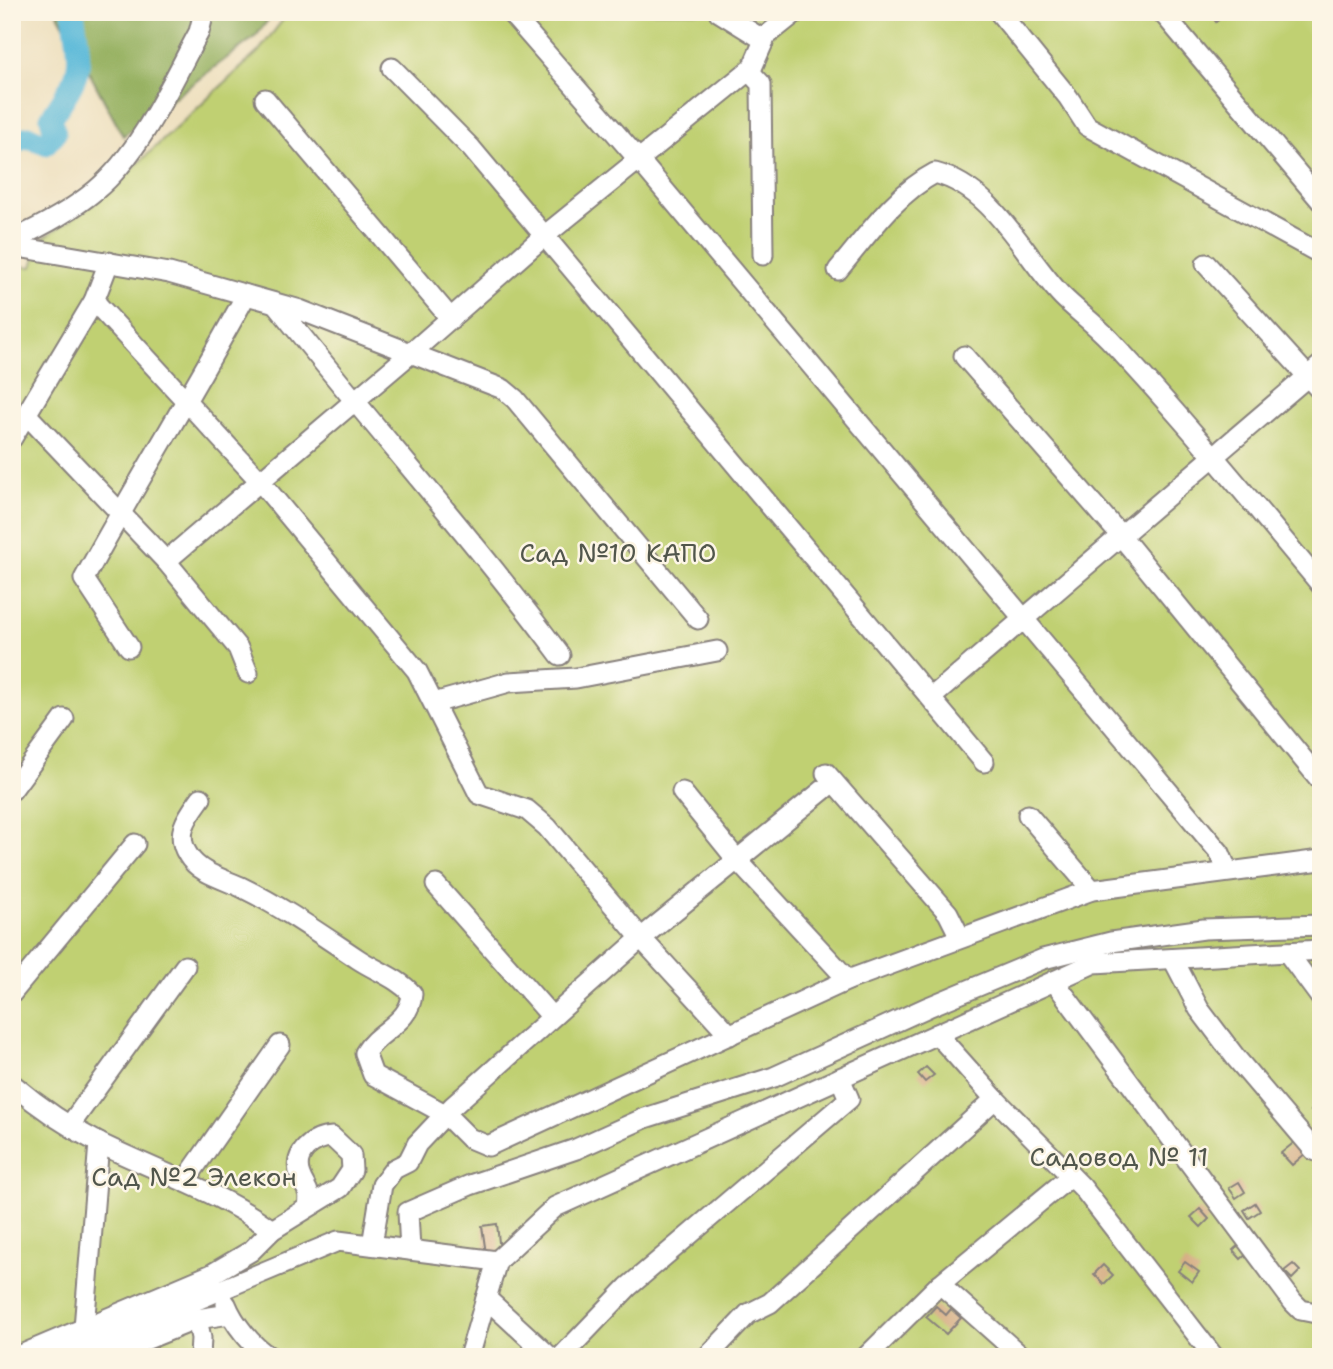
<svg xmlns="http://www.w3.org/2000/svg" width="1333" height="1369" font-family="'Shantell Sans',sans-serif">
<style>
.green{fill:#c0d072;stroke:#717956;stroke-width:2}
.forest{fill:#98b264;stroke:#5d6a50;stroke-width:2}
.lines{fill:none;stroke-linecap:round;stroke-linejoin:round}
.river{stroke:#5ab9d9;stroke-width:23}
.building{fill:#d6af85}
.minor-casing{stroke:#88817d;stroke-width:23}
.minor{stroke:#fff;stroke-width:19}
.labels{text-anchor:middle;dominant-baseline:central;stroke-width:5;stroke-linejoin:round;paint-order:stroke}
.park-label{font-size:26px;fill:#51564c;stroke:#fcf5e5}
</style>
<rect width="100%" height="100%" fill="#fcf5e5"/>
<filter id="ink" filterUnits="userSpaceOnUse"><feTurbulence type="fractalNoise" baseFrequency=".0143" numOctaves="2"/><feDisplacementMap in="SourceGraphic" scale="14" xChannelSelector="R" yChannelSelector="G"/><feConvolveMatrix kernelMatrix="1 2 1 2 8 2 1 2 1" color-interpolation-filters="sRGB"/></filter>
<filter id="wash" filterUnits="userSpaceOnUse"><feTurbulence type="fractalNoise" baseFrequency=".00686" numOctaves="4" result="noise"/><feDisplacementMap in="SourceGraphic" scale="28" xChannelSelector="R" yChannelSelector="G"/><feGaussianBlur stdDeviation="1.57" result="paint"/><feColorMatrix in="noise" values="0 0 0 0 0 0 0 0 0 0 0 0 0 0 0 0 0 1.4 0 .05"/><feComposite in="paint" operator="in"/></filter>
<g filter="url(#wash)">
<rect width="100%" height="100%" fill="#eee0bf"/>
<!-- green -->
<path class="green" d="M289 12H1321V1357H12V266L32 267 40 240 94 204 258 52Z"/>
<!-- forest -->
<path class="forest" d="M57 12H274L256 36 123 136Z"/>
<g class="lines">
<!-- river -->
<path class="river" d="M12 142 29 137 45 144 55 133 51 118C84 68 82 70 73 12"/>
</g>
<g id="blocks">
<!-- building -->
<g class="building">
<path d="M1209 12H1228L1216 22Z"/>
<path d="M926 1067 934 1075 925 1082 918 1074Z"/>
<path d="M1319 1102 1321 1103V1120L1311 1111Z"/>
<path d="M1296 1141 1306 1153 1292 1165 1281 1153Z"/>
<path d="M1239 1182 1245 1192 1236 1198 1229 1188Z"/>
<path d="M1255 1203 1260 1211 1249 1218 1244 1210Z"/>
<path d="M1200 1209 1209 1219 1201 1227 1191 1217Z"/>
<path d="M497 1224 500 1252 486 1254 482 1226Z"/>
<path d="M1241 1243 1249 1252 1241 1259 1233 1250Z"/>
<path d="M1185 1262 1199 1272 1192 1282 1178 1271Z"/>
<path d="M1293 1264 1300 1271 1292 1279 1284 1271Z"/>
<path d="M1103 1265 1113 1275 1104 1284 1094 1274Z"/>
<path d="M936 1306 946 1315 951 1309 961 1318 946 1334 926 1317Z"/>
</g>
</g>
</g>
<g filter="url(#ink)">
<use href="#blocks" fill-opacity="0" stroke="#88817d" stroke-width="2"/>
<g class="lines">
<!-- minor casing -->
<g class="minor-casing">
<g id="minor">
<path d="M510 12 639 160 1220 853 1227 870"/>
<path d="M719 12 764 40"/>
<path d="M999 12 1068 97 1087 126 1321 254"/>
<path d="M1162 12 1321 201"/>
<path d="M392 68 471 148 984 762"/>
<path d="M749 71 761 84 763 255"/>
<path d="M265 99 451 319"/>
<path d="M12 240C41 227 72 210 96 190 140 154 172 82 199 32L204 12"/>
<path d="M12 246 169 273 300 310 503 389 515 399 698 619"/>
<path d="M1206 264 1321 391"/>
<path d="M838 270C867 236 895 194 935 173 995 189 1022 254 1062 296 1077 311 1095 324 1109 339 1183 418 1252 502 1321 585"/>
<path d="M94 301 259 480 417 671 479 794 527 810 547 827 641 938 730 1035"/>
<path d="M276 304C369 422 470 534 560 655"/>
<path d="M964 356 1121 536 1321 781"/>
<path d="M27 415 166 561 238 648 248 673"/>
<path d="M12 438 94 301 109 262"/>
<path d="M166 561 410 354 543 237 752 68 766 36 796 12"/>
<path d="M129 647 84 579C136 483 194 391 246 295"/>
<path d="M932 697 1321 365"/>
<path d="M434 703 509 682 576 678 717 651"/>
<path d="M826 773 948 913 960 937"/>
<path d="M12 790 64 719"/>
<path d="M682 792 737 860 848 980"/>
<path d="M201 798C188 816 174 833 188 855 199 874 225 879 243 888 284 908 320 934 358 959 376 971 398 978 412 994 410 1024 378 1030 365 1053L373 1075 445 1114 469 1138 488 1146 848 980 1092 890 1321 860"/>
<path d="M1028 815 1092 890"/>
<path d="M436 885 552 1017"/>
<path d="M1287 952 1321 998"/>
<path d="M1173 959 1199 1009 1236 1058 1314 1150 1321 1153"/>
<path d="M1054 981 1293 1302 1301 1310 1321 1314"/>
<path d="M12 993 135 844"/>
<path d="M937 1034 995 1099 1082 1187 1214 1357"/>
<path d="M12 1084C38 1106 70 1128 101 1144 158 1172 220 1192 272 1230"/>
<path d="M70 1125 185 966"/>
<path d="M185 1181 280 1045"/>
<path d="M372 1245 382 1185 394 1169 408 1162 417 1144 453 1106 641 938 833 782"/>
<path d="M410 1250 408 1212 470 1185 576 1149 645 1118 774 1077 928 1007 1043 959 1111 942 1204 929 1321 925"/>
<path d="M940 1284 1022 1357"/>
<path d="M486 1298 550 1357"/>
<path d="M226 1304C233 1322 252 1347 270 1357"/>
<path d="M197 1319 201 1338 200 1357"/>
<path d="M84 1328 99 1143"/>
<path d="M16 1357 212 1274 251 1251 272 1230 340 1188 352 1170 351 1155 332 1137C313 1138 292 1153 300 1175 305 1190 311 1188 308 1207"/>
<path d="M60 1357 338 1241 497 1261 555 1207 1094 963 1321 950"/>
<path d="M103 1357 197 1319 230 1314"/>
<path d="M469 1357 497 1261"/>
<path d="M561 1357 628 1287 849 1099 840 1078"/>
<path d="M707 1357 748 1314 770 1303 995 1099"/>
<path d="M866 1357 940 1284 1071 1176"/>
</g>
</g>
<!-- minor -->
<use href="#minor" class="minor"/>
</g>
</g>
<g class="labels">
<!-- park labels -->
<g class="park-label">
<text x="618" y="552">Сад №10 КАПО</text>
<text x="1119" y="1156">Садовод № 11</text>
<text x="194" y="1176">Сад №2 Элекон</text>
</g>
</g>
<!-- margin -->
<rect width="1333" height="1369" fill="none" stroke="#fcf5e5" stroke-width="42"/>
</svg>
